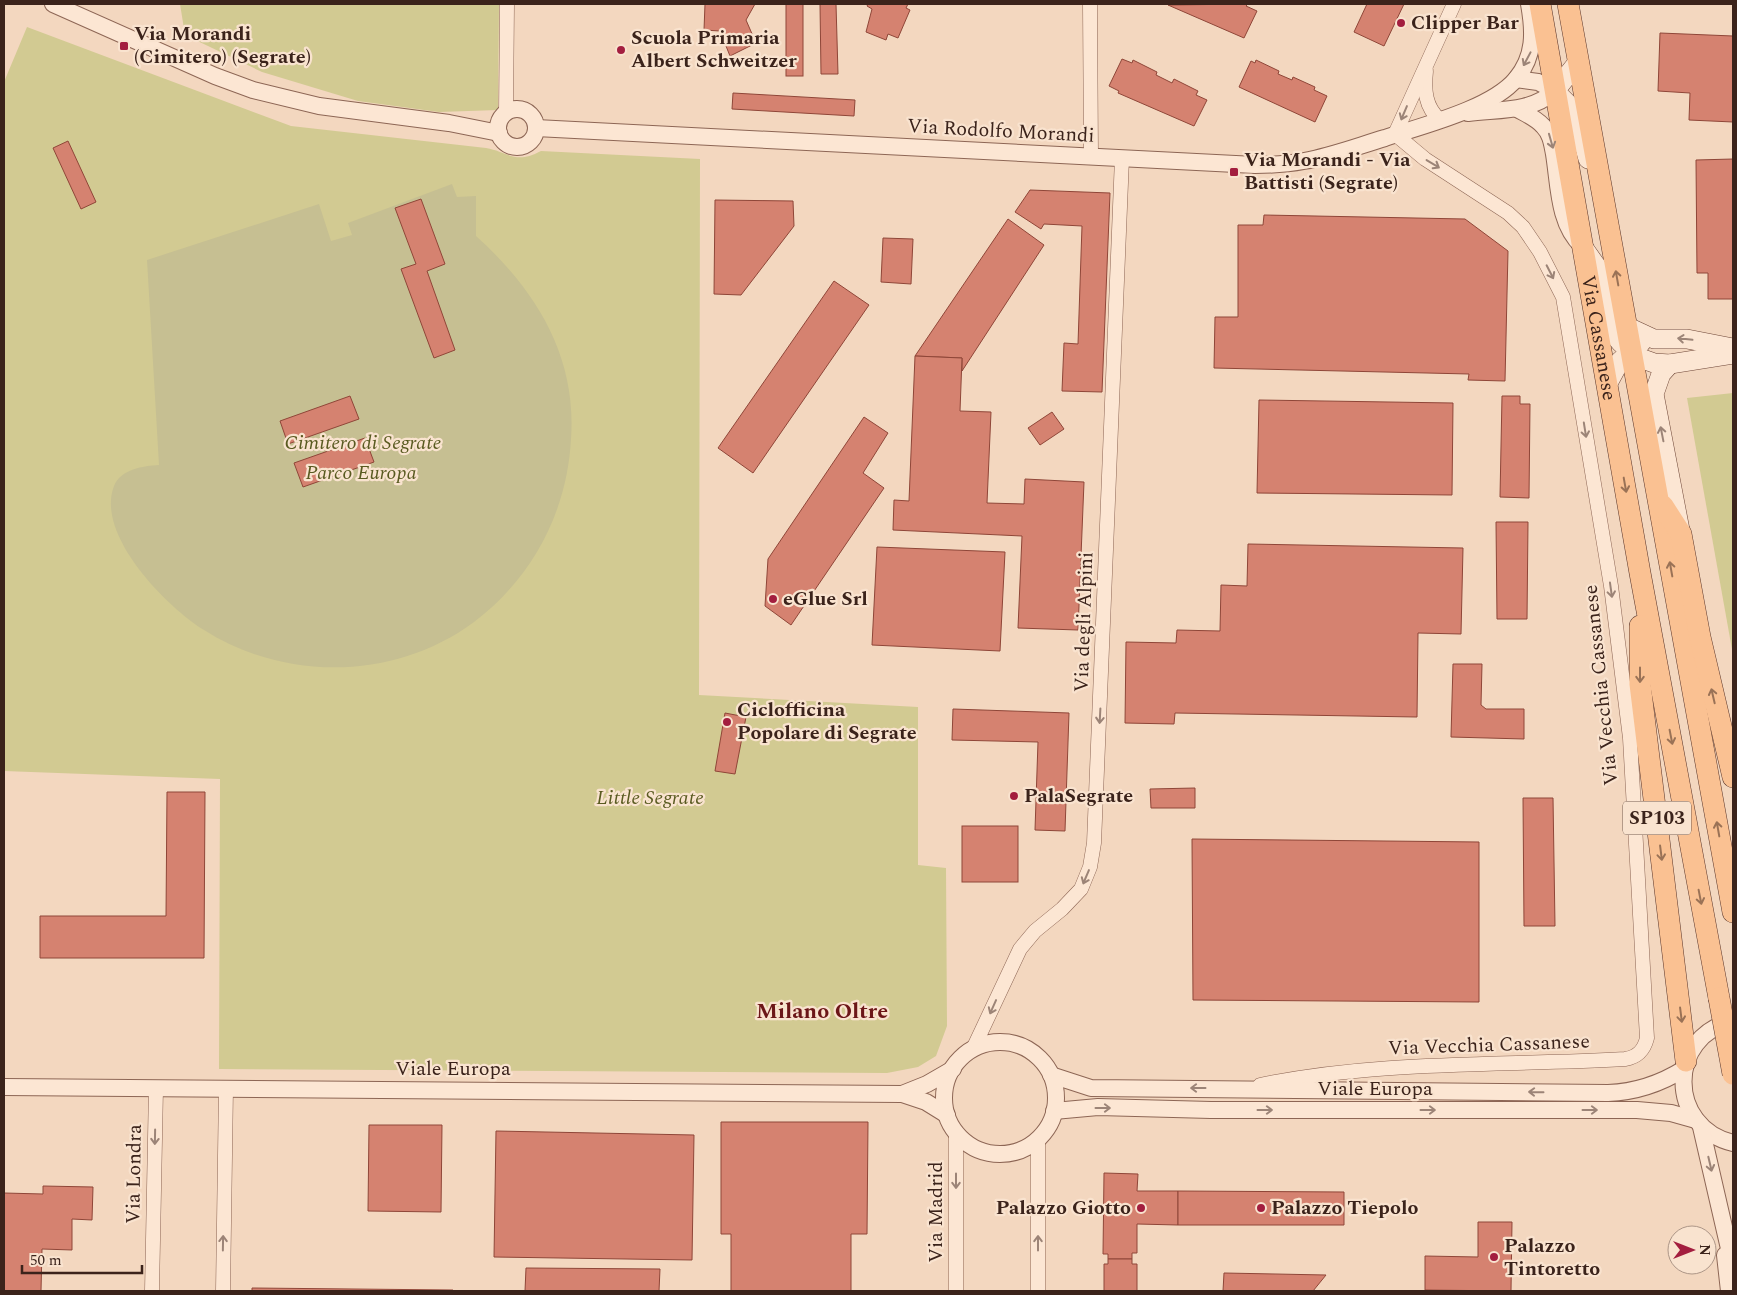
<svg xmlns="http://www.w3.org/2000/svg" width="1737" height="1295" font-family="Spectral,serif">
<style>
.green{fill:#d2ca92}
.cemetery{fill:#c6bf92}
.building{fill:#d58270;stroke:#8f4638}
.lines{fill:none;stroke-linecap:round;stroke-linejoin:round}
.minor-casing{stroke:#8d6655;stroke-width:15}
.tertiary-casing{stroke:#8d6655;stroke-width:18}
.secondary-casing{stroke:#6f4738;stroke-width:20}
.primary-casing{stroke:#5a352a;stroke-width:22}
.minor{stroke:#fce6d3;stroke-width:14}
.tertiary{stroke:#fce6d3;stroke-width:16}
.secondary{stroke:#fce6d3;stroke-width:19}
.primary{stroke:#fac192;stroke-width:21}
.primary-bridge-casing{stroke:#5a352a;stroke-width:22;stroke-linecap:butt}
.primary-bridge{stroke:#fac192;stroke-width:21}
.oneway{stroke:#9c8477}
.oneway2{stroke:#9a7256}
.poi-dot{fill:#a31e3f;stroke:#f9e3cf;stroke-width:2}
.labels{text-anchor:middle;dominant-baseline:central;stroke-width:4.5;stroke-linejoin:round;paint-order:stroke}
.shield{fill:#f9e3cf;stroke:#745d51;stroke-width:1}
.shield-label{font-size:19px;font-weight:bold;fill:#3b231b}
.poi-label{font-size:20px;font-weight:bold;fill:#3b231b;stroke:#f9e3cf;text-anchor:start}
.street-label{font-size:20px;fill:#3b231b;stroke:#f9e3cf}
.park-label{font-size:20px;font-style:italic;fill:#595a20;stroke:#f9e3cf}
.quarter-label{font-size:22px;font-weight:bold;fill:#6c1618;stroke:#f9e3cf}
</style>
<rect width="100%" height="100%" fill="#f3d7bf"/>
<!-- green -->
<g class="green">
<path d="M180 4H499L498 110 439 112 358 101 262 72 185 35Z"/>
<path d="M27 27 291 126 486 148C509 152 515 165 541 151L700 159 699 695 918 707V865L946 868 947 1026 936 1056 918 1067 887 1073 219 1069 220 779 4 771V82Z"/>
<path d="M1733 393V655L1687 398Z"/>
</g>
<!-- cemetery -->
<path class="cemetery" d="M452 184 457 197 476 196V236C536 290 577 356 571 439 567 513 532 578 474 622 396 680 286 682 204 630 167 607 95 535 114 486 121 469 143 466 159 465L147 260 319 204 331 241 352 235 348 223Z"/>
<!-- building -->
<g class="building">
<path d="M705 4H755L746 20 756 43 730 56 720 31 704 30Z"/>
<rect x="786" y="4" width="17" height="72"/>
<path d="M820 4H836L838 74H821Z"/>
<path d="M868 4H908L906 8 910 10 898 38 888 34 886 40 866 32 872 9 867 6Z"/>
<path d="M1248 4 1246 6 1257 11 1244 38 1168 5Z"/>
<path d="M1367 4H1404L1384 46 1354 32Z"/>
<path d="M1660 33 1733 36V122L1689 120 1690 93 1658 91Z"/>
<path d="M1122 59 1132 63 1133 60 1157 72 1156 75 1172 83 1174 79 1198 91 1196 95 1207 100 1194 126 1118 93 1119 91 1109 86Z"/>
<path d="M1256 60 1279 71 1278 74 1292 80 1293 77 1315 87 1314 90 1327 96 1315 122 1239 87 1251 61 1255 63Z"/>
<path d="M733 93 855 100 854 116 732 109Z"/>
<path d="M68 141 96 202 81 209 53 148Z"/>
<path d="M1733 159V299H1708V273H1697L1696 160Z"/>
<path d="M1030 190 1110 193 1102 392 1062 391 1064 343 1078 344 1082 226 1044 224 1041 229 1015 212Z"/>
<path d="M421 199 445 264 427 271 455 350 434 358 401 269 416 264 395 208Z"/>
<path d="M715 200 793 201 794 226 741 295 714 294Z"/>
<path d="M1264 215 1465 219 1508 251 1505 381 1468 380 1469 374 1214 368 1215 317H1238V225H1263Z"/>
<path d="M1008 219 1044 245 962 371V358L915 356Z"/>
<path d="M883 238 913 239 911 284 881 282Z"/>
<path d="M834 281 869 305 753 473 718 448Z"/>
<path d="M915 356 962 358 960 411 991 412 987 503 1024 504 1025 479 1084 482 1078 630 1018 628 1022 536 893 530 894 500 909 501Z"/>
<path d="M350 396 359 419 288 444 280 421Z"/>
<path d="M1502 396H1520V404H1530L1529 498 1500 497Z"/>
<path d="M1259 400 1453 403 1452 495 1257 493Z"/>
<path d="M1052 412 1064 429 1040 445 1028 428Z"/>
<path d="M864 417 888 433 863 473 884 488 791 625 765 606 768 559Z"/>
<path d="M365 438 374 462 303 487 294 463Z"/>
<path d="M1496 522H1528L1527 619H1497Z"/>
<path d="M1248 544 1463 548 1461 634 1418 633 1417 717 1175 713 1174 724 1125 723 1126 642 1176 643 1177 630 1220 631 1221 585 1247 586Z"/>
<path d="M877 547 1005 552 1000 651 872 645Z"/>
<path d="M1453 664H1482L1481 705 1486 709H1524V739L1451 737Z"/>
<path d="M953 709 1069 713 1065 831 1035 830 1038 742 952 740Z"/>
<path d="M725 713 746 717 735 774 715 771Z"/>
<path d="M1195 788V808H1151L1150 789Z"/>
<path d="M167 792H205L204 958H40V916H166Z"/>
<path d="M1523 798H1553L1555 926H1524Z"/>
<rect x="962" y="826" width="56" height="56"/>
<path d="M1192 839 1479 842V1002L1193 1000Z"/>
<path d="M721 1122H868L867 1234H851V1291H731V1234H721Z"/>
<path d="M369 1125H442L441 1212 368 1211Z"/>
<path d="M496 1131 694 1135 692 1260 494 1257Z"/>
<path d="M1104 1173 1138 1174 1137 1191H1178V1225L1137 1224V1253H1132V1259H1108V1254H1103Z"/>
<path d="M43 1186 93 1187 92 1220 72 1219V1250L42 1249 41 1291H4V1193L43 1194Z"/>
<path d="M1178 1191 1344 1192V1225H1178Z"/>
<path d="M1478 1222H1512L1511 1291 1425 1290V1256L1478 1257Z"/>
<path d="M1108 1259H1132V1264H1137V1291H1104V1264H1108Z"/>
<path d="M526 1268 660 1269 659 1291H525Z"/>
<path d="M1224 1273 1326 1275 1313 1291H1223Z"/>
<path d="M252 1288 453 1290V1291H252Z"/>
</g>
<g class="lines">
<!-- minor casing -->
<g class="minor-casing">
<g id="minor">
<path d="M1090 4 1091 157"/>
<path d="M1426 71C1424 90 1425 107 1440 120"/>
<path d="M506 113 507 4"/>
<path d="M973 1049 1020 949 1035 931 1062 909 1081 889 1090 867 1094 843 1122 158"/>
<path d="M1260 1085C1380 1060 1504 1066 1625 1059 1638 1057 1644 1050 1647 1038L1630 738 1611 586 1563 297 1540 252 1523 227 1508 213 1425 159 1395 134 1454 4"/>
<path d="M956 1132V1291"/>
<path d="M152 1291 156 1088"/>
<path d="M223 1291 226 1088"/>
<path d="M1038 1291V1139"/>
</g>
</g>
<!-- tertiary casing -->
<g class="tertiary-casing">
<g id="tertiary">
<path d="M53 4 215 76 253 90 319 106 449 123 499 133"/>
<path d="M1517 109C1526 114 1536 118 1543 126 1551 134 1552 144 1554 154 1559 185 1558 224 1582 246"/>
<circle cx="517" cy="128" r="19"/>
<path d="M1468 113C1499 109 1530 113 1555 91L1538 82 1516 79"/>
<path d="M536 128 1255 165C1272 165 1288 164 1304 161 1332 156 1358 146 1385 138 1421 126 1491 109 1516 79 1535 56 1534 32 1529 4"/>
<path d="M1733 1021C1667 1036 1667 1127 1733 1143"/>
<circle cx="1000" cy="1098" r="56"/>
<path d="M1051 1075 1091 1088 1608 1093C1637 1092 1660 1084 1684 1069"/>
<path d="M4 1087 902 1094 926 1102 947 1115"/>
<path d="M902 1094 927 1084 953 1069"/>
<path d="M1054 1111 1098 1107 1211 1110H1637L1671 1113 1696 1120"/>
<path d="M1701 1127 1733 1266"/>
<path d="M1725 1255 1729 1291"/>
</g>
</g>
<!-- secondary casing -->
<g class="secondary-casing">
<g id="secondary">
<path d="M1578 62 1555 91 1574 110 1588 159"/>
<path d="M1583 247 1597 267 1609 328 1621 343 1640 358 1654 363 1670 364 1733 354"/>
<path d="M1626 326 1654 339H1687L1733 348"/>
<path d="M1670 364 1661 374 1654 394 1680 530"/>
<path d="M1607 385 1620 361 1641 343"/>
</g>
</g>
<!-- primary casing -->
<g class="primary-casing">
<g id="primary">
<path id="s1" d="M1540 4 1640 573 1719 998"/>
<path d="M1568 4 1733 912"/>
<path d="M1663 506 1681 534 1700 637 1733 777"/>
<path d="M1640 626V684L1686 1061"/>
</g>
</g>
<!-- minor -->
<use href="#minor" class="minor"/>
<!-- tertiary -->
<use href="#tertiary" class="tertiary"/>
<!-- secondary -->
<use href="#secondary" class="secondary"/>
<!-- primary -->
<use href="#primary" class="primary"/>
<!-- primary-bridge casing -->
<g class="primary-bridge-casing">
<path id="primary-bridge" d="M1719 998 1733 1074"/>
</g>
<!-- primary-bridge -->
<use href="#primary-bridge" class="primary-bridge"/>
</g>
<!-- one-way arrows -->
<defs><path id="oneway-shaft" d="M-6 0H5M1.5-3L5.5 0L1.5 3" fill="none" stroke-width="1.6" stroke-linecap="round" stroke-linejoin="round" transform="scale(1.25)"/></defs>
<g class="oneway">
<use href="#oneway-shaft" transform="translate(1527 59) rotate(118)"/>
<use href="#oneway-shaft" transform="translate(1404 113) rotate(113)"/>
<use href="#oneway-shaft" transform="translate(1551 141) rotate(74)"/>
<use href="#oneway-shaft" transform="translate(1433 164) rotate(31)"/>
<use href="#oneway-shaft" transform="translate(1550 272) rotate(63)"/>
<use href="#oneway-shaft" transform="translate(1685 339) rotate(-174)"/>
<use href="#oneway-shaft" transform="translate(1585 430) rotate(81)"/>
<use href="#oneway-shaft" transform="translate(1662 434) rotate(-101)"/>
<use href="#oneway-shaft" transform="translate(1611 590) rotate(82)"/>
<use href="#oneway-shaft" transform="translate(1100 716) rotate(93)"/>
<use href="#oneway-shaft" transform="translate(1086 877) rotate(113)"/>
<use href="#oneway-shaft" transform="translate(993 1007) rotate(114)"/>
<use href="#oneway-shaft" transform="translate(1198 1088) rotate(-180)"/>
<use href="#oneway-shaft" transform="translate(1536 1092) rotate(-179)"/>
<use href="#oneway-shaft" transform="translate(1103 1108)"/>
<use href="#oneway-shaft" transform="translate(1265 1110)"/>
<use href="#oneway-shaft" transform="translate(1428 1110)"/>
<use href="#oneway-shaft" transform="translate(1590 1110)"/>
<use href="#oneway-shaft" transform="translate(155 1137) rotate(91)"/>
<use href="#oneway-shaft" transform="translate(1710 1164) rotate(77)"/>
<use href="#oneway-shaft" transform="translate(956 1181) rotate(90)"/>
<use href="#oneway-shaft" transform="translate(223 1243) rotate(-89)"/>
<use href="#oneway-shaft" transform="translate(1038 1243) rotate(-90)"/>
</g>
<g class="oneway2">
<use href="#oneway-shaft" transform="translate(1617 278) rotate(-100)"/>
<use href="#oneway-shaft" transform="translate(1625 485) rotate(80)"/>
<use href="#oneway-shaft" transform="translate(1671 569) rotate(-100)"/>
<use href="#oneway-shaft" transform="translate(1640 675) rotate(90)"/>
<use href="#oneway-shaft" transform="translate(1713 696) rotate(-103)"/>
<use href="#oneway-shaft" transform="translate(1671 737) rotate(79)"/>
<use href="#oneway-shaft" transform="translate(1718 829) rotate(-100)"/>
<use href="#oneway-shaft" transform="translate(1661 853) rotate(83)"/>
<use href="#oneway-shaft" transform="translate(1700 897) rotate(79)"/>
<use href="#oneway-shaft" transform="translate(1681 1015) rotate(83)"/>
</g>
<!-- markers -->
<g class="poi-dot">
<circle cx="1401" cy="23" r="5"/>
<rect x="119" y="41" width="10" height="10" rx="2.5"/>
<circle cx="621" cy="50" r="5"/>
<rect x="1229" y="167" width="10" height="10" rx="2.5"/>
<circle cx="773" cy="599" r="5"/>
<circle cx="727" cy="722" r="5"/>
<circle cx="1014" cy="796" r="5"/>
<circle cx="1141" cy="1208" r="5"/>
<circle cx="1261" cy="1208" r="5"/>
<circle cx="1494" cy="1257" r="5"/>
</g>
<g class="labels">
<!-- shield labels -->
<rect class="shield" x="1623" y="801.5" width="68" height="33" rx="4"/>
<g class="shield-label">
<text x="1657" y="818">SP103</text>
</g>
<!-- poi labels -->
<g class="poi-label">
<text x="1411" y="23">Clipper Bar</text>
<text x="134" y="34">Via Morandi<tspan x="134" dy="23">(Cimitero) (Segrate)</tspan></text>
<text x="631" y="38">Scuola Primaria<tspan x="631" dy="23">Albert Schweitzer</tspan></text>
<text x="1244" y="160">Via Morandi - Via<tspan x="1244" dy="23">Battisti (Segrate)</tspan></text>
<text x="783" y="599">eGlue Srl</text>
<text x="737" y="710">Ciclofficina<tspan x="737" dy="23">Popolare di Segrate</tspan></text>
<text x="1024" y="796">PalaSegrate</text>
<text x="1131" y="1208" text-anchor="end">Palazzo Giotto</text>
<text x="1271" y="1208">Palazzo Tiepolo</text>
<text x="1504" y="1246">Palazzo<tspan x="1504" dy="23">Tintoretto</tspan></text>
</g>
<!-- street labels -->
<g class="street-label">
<text transform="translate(1001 131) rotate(3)">Via Rodolfo Morandi</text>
<text stroke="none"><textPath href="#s1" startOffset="339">Via Cassanese</textPath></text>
<text transform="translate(1084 622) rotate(-88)">Via degli Alpini</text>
<text transform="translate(1601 685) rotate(-96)">Via Vecchia Cassanese</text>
<text transform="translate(1489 1045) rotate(-2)">Via Vecchia Cassanese</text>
<text x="453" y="1069">Viale Europa</text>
<text x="1375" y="1089">Viale Europa</text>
<text transform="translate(134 1174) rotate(-89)">Via Londra</text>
<text transform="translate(936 1212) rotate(-90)">Via Madrid</text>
</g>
<!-- park labels -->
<g class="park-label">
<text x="363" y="443">Cimitero di Segrate</text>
<text x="361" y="473">Parco Europa</text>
<text x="650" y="798">Little Segrate</text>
</g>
<!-- quarter labels -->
<g class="quarter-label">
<text x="822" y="1011">Milano Oltre</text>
</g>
</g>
<!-- border -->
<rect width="1737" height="1295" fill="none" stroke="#3b231b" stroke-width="10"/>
<!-- north arrow -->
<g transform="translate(1692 1250) rotate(90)"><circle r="24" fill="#f9e3cf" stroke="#ad9687"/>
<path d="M0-4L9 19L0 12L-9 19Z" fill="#a31e3f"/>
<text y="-8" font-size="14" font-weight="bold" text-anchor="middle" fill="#3b231b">N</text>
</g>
<!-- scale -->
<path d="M22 1265v8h120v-8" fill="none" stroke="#3b231b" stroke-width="2.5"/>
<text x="30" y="1265" font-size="15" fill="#3b231b" stroke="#f9e3cf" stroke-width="4" paint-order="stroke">50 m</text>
</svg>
